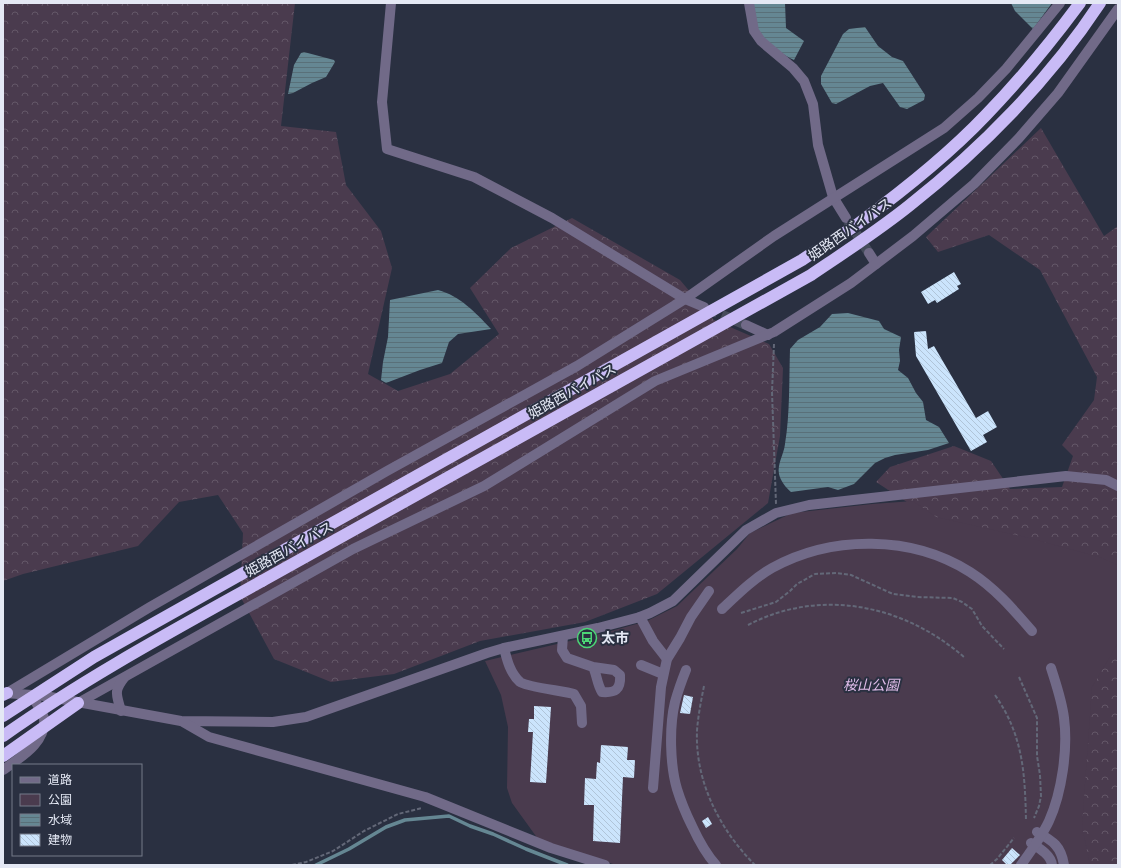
<svg xmlns="http://www.w3.org/2000/svg" width="1121" height="868" font-family="'IBM Plex Serif','Noto Sans JP',serif">
<style>
.forest{fill:url(#forest-crowns)}
.park{fill:#4a3b4e}
.water{fill:url(#water-rules)}
.lines{fill:none;stroke-linecap:round;stroke-linejoin:round}
.stream{stroke:#658793;stroke-width:3.5}
.building{fill:url(#building-back-hatch)}
.minor-tunnel{stroke:#464c5c;stroke-width:10;stroke-dasharray:10 5;stroke-linecap:butt}
.path{stroke:#636878;stroke-width:2;stroke-dasharray:4 2;stroke-linecap:butt}
.minor{stroke:#716a88;stroke-width:10}
.highway{stroke:#c9bbf6;stroke-width:12}
.highway-bridge{stroke:#c9bbf6;stroke-width:12}
.labels{text-anchor:middle;dominant-baseline:central;stroke-width:4;stroke-linejoin:round;paint-order:stroke}
.street-label{font-size:14px;fill:#e4e8f4;stroke:#2a3041}
.poi-label{font-size:14px;font-weight:bold;fill:#e4e8f4;stroke:#2a3041;text-anchor:start}
.park-label{font-size:14px;font-style:italic;fill:#dfbce9;stroke:#2a3041}
</style>
<defs>
<pattern id="forest-crowns" width="20" height="18" patternUnits="userSpaceOnUse"><rect width="20" height="18" fill="#4a3b4e"/><path d="M2 6a3 3 0 1 1 6 0M12 15a3 3 0 1 1 6 0" fill="none" stroke="#645768"/></pattern>
<pattern id="water-rules" width="6" height="5" patternUnits="userSpaceOnUse"><rect width="6" height="5" fill="#658793"/><path d="M0 2.5h6" fill="none" stroke="#597079"/></pattern>
<pattern id="building-back-hatch" width="6" height="6" patternUnits="userSpaceOnUse"><rect width="6" height="6" fill="#cbe4fc"/><path d="M-1 5l2 2M0 0l6 6M5-1l2 2" fill="none" stroke="#b0c4d8"/></pattern>
</defs>
<rect width="100%" height="100%" fill="#2a3041"/>
<!-- forest -->
<g class="forest">
<path d="M3 3H295L281 126 336 132 346 185 381 231 392 268 368 374 398 391 450 374 499 334 470 288 511 248 572 218 680 280 714 320 769 344 783 368 780 436 768 503 657 594 585 622 480 641 394 674 331 682 274 659 240 596 243 533 218 495 179 502 138 546 23 574 3 581Z"/>
<path d="M1041 128 1104 236 1118 226V576L938 522 876 482 890 467 954 446 991 461 1010 489 1062 487 1073 456 1062 445 1094 400 1097 377 1040 270 989 235 938 252 926 237Z"/>
<path d="M1118 634V865H1084L1077 811 1092 676Z"/>
</g>
<!-- park -->
<path class="park" d="M913 501 936 517 1029 538 1099 557 1118 565V643L1092 687 1082 826 1090 865H616L538 839 512 803 507 788 508 727 501 695 485 661 604 633 647 621 677 606 737 549 750 533 792 513 872 504Z"/>
<!-- water -->
<g class="water">
<path d="M752 3H785L786 28 804 41 794 60C783 55 763 42 758 31 754 23 754 12 752 3Z"/>
<path d="M1011 3H1052L1033 29 1015 11Z"/>
<path d="M865 27 878 46 892 57 903 61 925 95 924 100 907 109 900 107 883 83 870 86 836 104 832 103 821 84V76L843 34 849 29Z"/>
<path d="M304 52 334 60 335 62 326 77 312 83 293 93 288 94 294 65 301 53Z"/>
<path d="M438 290C460 296 475 312 491 329L458 334 449 342 442 363 420 370 386 383 381 380 383 362 388 337 390 300Z"/>
<path d="M848 313 879 321 884 329 901 337 899 350 900 361 898 370 908 378 916 393 923 402 926 420 939 427 949 443 928 450 895 455 885 458 875 463 854 484 838 490 828 487 791 492C786 488 780 480 779 474 777 464 784 454 785 444 790 413 789 380 790 349L798 340 820 327 832 314Z"/>
</g>
<g class="lines">
<!-- stream -->
<path class="stream" d="M316 865 349 849 386 827 405 820 449 816 470 826 493 834 526 849 567 865"/>
</g>
<!-- building -->
<g class="building">
<path d="M954 272 961 284 957 286 959 289 937 303 935 300 928 304 921 292Z"/>
<path d="M926 331 928 349 934 346 976 418 988 411 997 427 983 435 987 442 971 451 916 356 914 332Z"/>
<path d="M684 695 693 697 690 714 680 713Z"/>
<path d="M534 706 551 707 546 783 530 782 533 732H528L529 719H534Z"/>
<path d="M601 745 628 747 627 760H635L634 778 623 777 620 843 593 841 594 805H584L585 778 596 779 597 762 600 763Z"/>
<path d="M708 817 712 824 706 828 702 821Z"/>
<path d="M1012 848 1020 855 1010 865H1007L1002 860Z"/>
</g>
<g class="lines">
<!-- minor-tunnel -->
<g class="minor-tunnel">
<path d="M848 221 869 253"/>
<path d="M708 309 746 325"/>
</g>
<!-- path -->
<g class="path">
<path d="M774 344 772 392 776 504"/>
<path d="M741 613 776 602 790 591 797 584 815 574 836 573 851 575 893 594 917 597 953 598 962 602 972 609 982 626 1004 649"/>
<path d="M748 625C821 587 905 605 965 658"/>
<path d="M1019 677 1037 718V756L1040 775 1041 796 1039 806 1034 818"/>
<path d="M704 686C701 701 698 716 697 731 695 782 720 830 755 865"/>
<path d="M995 695C1023 735 1025 773 1026 821"/>
<path d="M292 865 306 862 333 851 364 831 398 814 422 808"/>
<path d="M990 865 997 859 1014 838"/>
</g>
<!-- minor -->
<g class="minor">
<path d="M391 3 382 102 387 149 474 177 552 218 685 299 704 307"/>
<path d="M749 3 754 31 761 41 793 68 804 81 813 104 818 145 833 197 846 218"/>
<path d="M869 253 876 264"/>
<path d="M746 325 768 335"/>
<path d="M722 609C738 594 753 579 772 568 832 535 912 535 970 572 995 588 1013 609 1032 631"/>
<path d="M640 617 653 641 667 659"/>
<path d="M563 636 562 650 567 658 593 667C597 675 597 684 602 692 615 693 621 690 620 675L614 670 593 667"/>
<path d="M504 648C507 660 510 673 520 682 526 687 564 691 574 694L581 706 582 723"/>
<path d="M641 665 663 674"/>
<path d="M686 670C682 680 678 691 675 702 669 727 670 765 677 789 681 802 686 814 692 826 698 839 706 854 716 865"/>
<path d="M5 693 45 696 181 721 273 722 306 717 487 653 504 648 598 628 640 617 650 613 673 601 746 530 776 513 809 505 1066 476 1106 480 1118 486"/>
<path d="M7 693 150 607 387 471 577 366 685 299 774 236 944 128 978 98 1006 69 1060 3"/>
<path d="M78 703 353 549 484 486 655 381 774 332 851 283 913 236 974 184 1019 138 1058 93 1118 9"/>
<path d="M121 711C117 695 113 692 124 678"/>
<path d="M183 722 209 737 425 797 551 848 605 865"/>
<path d="M3 770C19 758 47 743 44 718 42 711 35 702 32 695"/>
<path d="M653 788 661 687 667 659 680 638 691 617 709 591"/>
<path d="M1037 832C1053 841 1061 846 1064 865"/>
<path d="M1031 843C1039 848 1051 855 1052 865"/>
<path d="M1021 865C1031 851 1042 836 1049 821 1062 792 1068 749 1064 718 1062 701 1056 684 1051 668"/>
</g>
<!-- highway -->
<g class="highway">
<path d="M254 567 802 260C821 247 841 236 859 223 904 190 948 155 986 115 1020 80 1051 42 1080 3"/>
<path d="M262 581 811 275C845 252 879 230 910 205 981 149 1050 79 1100 3"/>
<path d="M3 695 7 693"/>
<path d="M3 756 78 703"/>
</g>
<!-- highway-bridge -->
<g class="highway-bridge">
<path d="M3 716 94 657 254 567"/>
<path d="M3 736C85 678 174 630 262 581"/>
</g>
</g>
<!-- icons -->
<defs>
<g id="bus-ring" transform="scale(1)"><circle r="9.5" fill="#2a3041" stroke="#4cd676" stroke-width="1.5"/><path d="M-5-6H5V4H4V6H2V4H-2V6H-4V4H-5ZM-3.5-4V0h7V-4ZM-3.5 1.2v1.5H-2V1.2ZM2 1.2v1.5H3.5V1.2Z" fill="#4cd676"/></g>
</defs>
<g fill-rule="evenodd">
<use href="#bus-ring" x="587" y="638"/>
</g>
<g class="labels">
<!-- street labels -->
<g class="street-label">
<text transform="translate(850 229) rotate(-35)">姫路西バイパス</text>
<text transform="translate(572 391) rotate(-29)">姫路西バイパス</text>
<text transform="translate(289 549) rotate(-29)">姫路西バイパス</text>
</g>
<!-- poi labels -->
<g class="poi-label">
<text x="601" y="638">太市</text>
</g>
<!-- park labels -->
<g class="park-label">
<text x="871" y="685">桜山公園</text>
</g>
</g>
<!-- border -->
<rect width="1121" height="868" fill="none" stroke="#e4e8f4" stroke-width="8"/>
<!-- legend -->
<rect x="12" y="764" width="130" height="92" fill="#2a3041" stroke="#747a89"/>
<rect x="20" y="777" width="20" height="6" fill="#716a88" stroke="#747a89"/>
<text x="48" y="784" font-size="12" fill="#e4e8f4">道路</text>
<rect x="20" y="794" width="20" height="12" fill="#4a3b4e" stroke="#747a89"/>
<text x="48" y="804" font-size="12" fill="#e4e8f4">公園</text>
<rect x="20" y="814" width="20" height="12" fill="url(#water-rules)" stroke="#747a89"/>
<text x="48" y="824" font-size="12" fill="#e4e8f4">水域</text>
<rect x="20" y="834" width="20" height="12" fill="url(#building-back-hatch)" stroke="#747a89"/>
<text x="48" y="844" font-size="12" fill="#e4e8f4">建物</text>
</svg>
